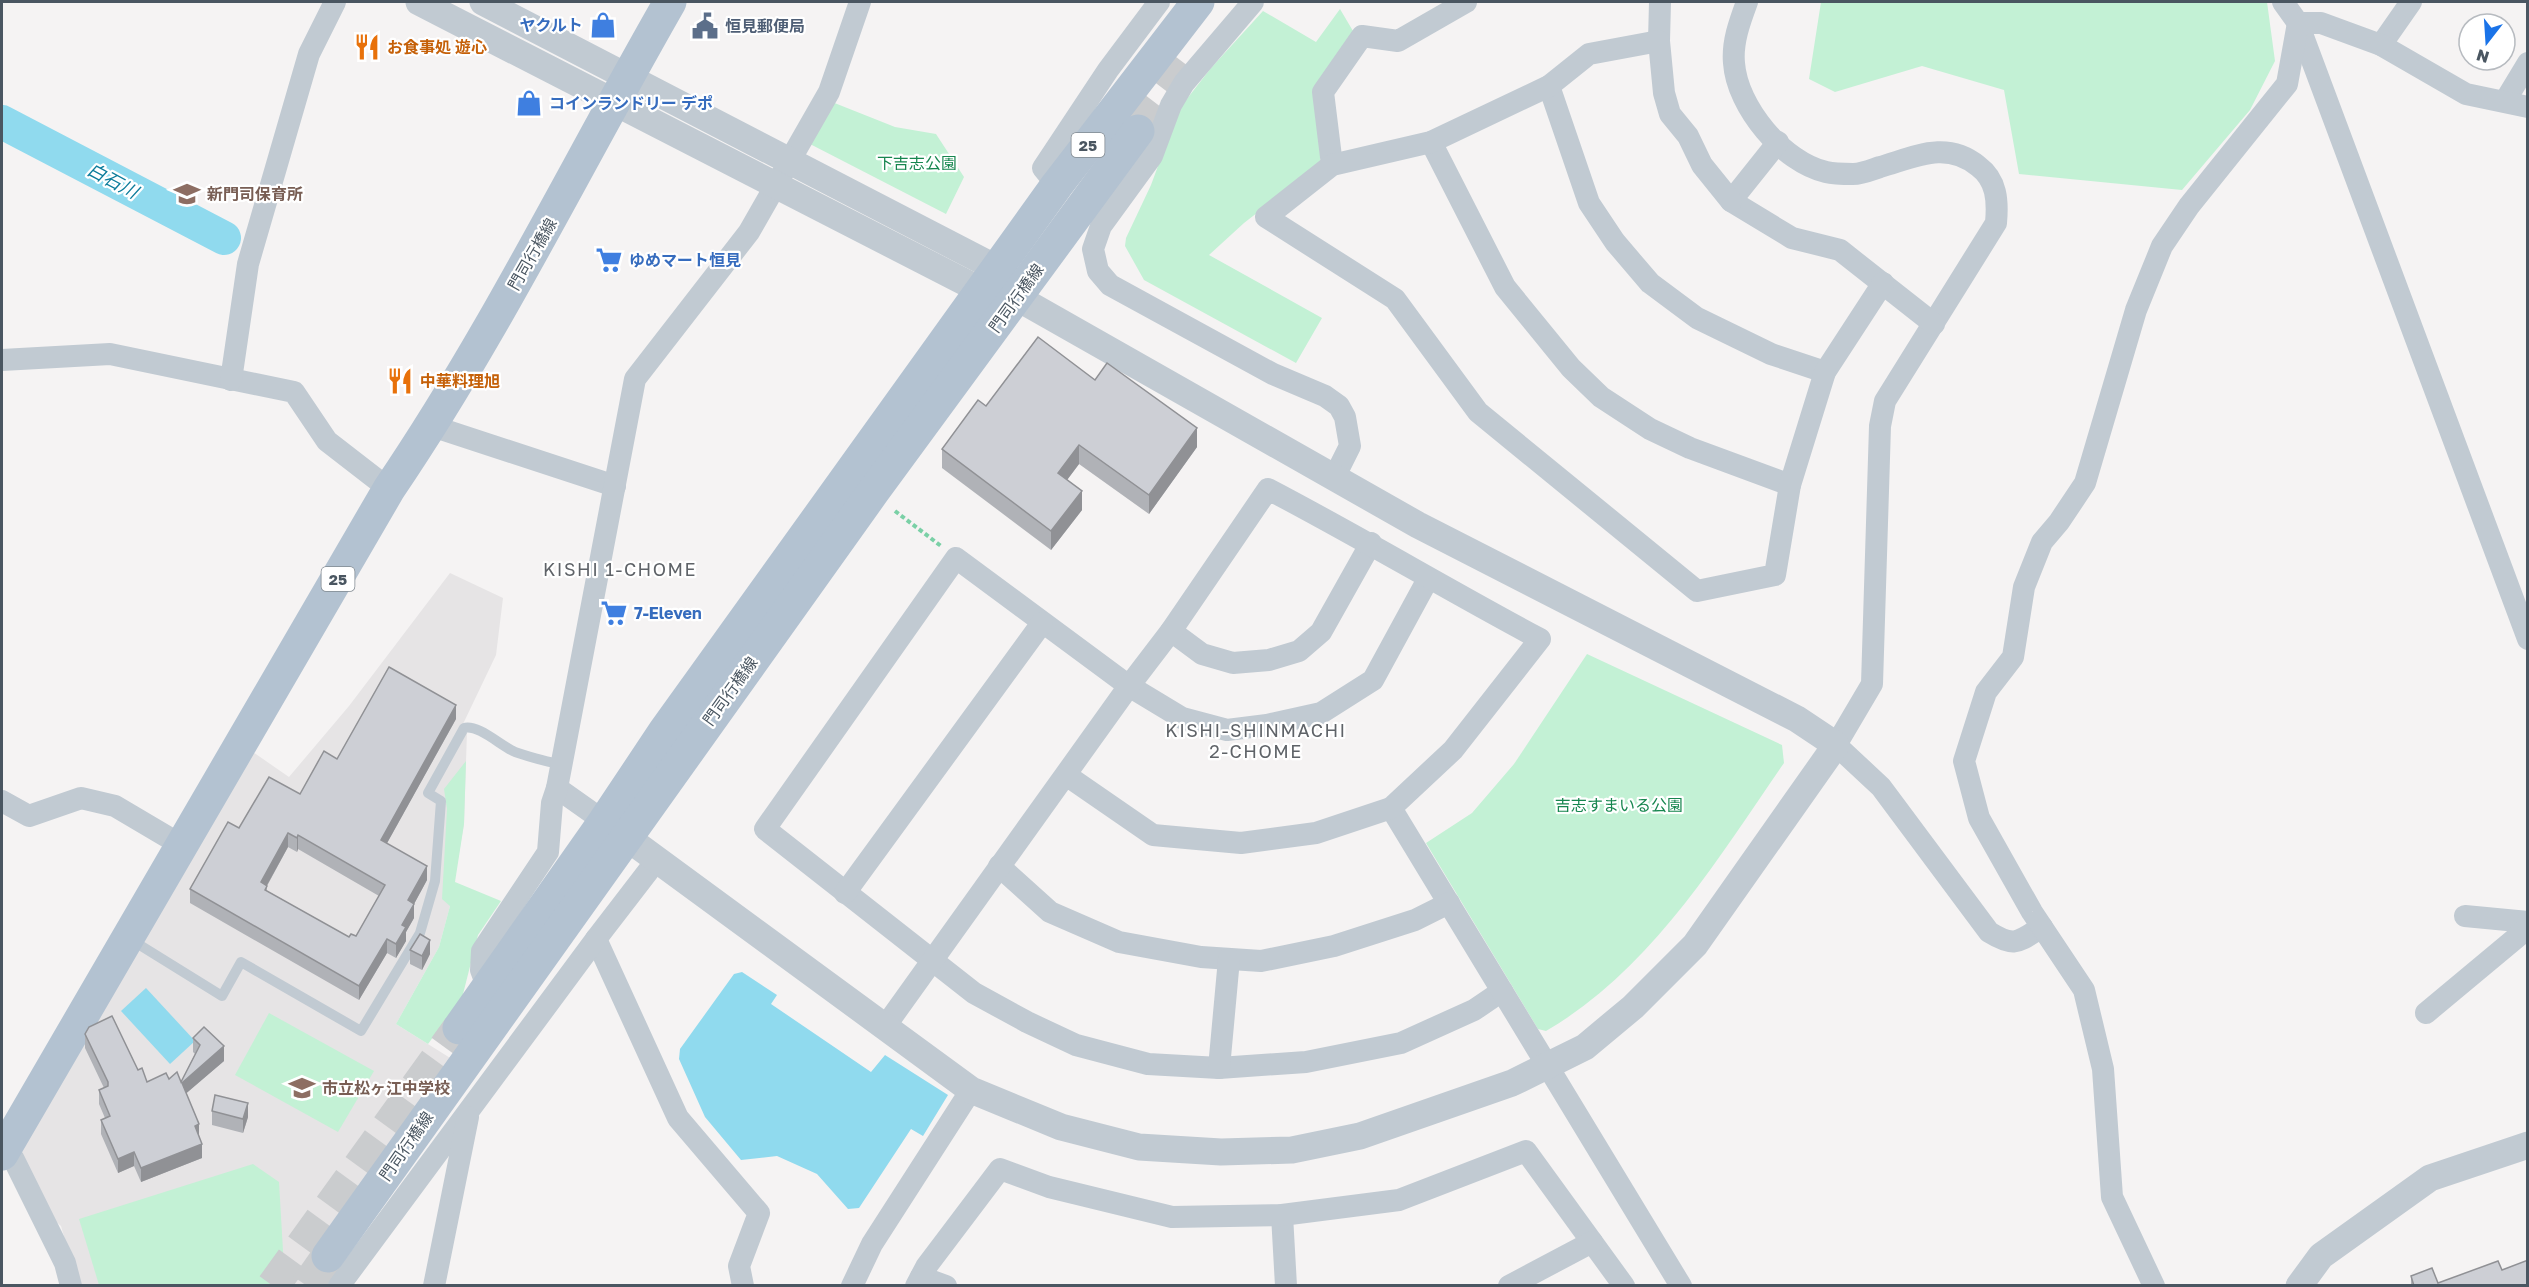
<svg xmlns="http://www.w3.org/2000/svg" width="2529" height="1287" font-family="'Golos Text','Noto Sans JP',sans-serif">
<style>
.education{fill:#e6e4e5}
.green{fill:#c3f1d5}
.water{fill:#90daee}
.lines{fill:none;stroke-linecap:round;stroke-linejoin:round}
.river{stroke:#90daee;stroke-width:34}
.primary-tunnel{stroke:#caccce;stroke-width:33;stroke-dasharray:33 16;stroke-linecap:butt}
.path{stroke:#7ad0a6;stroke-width:4;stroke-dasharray:4.5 3;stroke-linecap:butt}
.service{stroke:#c1cad2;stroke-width:10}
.minor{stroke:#c1cad2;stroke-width:22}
.tertiary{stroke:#c1cad2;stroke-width:27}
.primary{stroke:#b3c2d1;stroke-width:33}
.wall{fill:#b0b2b7;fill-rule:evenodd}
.shaded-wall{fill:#909195}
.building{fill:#cdcfd5;stroke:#909195;stroke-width:1.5;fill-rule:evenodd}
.labels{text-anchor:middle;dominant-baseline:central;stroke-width:4.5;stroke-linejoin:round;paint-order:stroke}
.shield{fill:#fff;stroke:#808990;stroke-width:1.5}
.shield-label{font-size:15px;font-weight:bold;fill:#4a5661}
.shop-label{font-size:16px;font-weight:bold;fill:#366cbe;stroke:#fff;text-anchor:start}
.service-label{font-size:16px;font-weight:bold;fill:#4e5e75;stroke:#fff;text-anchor:start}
.food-label{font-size:16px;font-weight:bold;fill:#c56008;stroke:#fff;text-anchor:start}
.park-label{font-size:16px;fill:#17864f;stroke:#fff}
.education-label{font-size:16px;font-weight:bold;fill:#785e54;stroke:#fff;text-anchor:start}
.street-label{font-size:16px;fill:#4a5661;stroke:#fff}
.water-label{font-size:18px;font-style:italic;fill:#0c7c9b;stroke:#fff}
.neighbourhood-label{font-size:18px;letter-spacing:1.5px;fill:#5f6368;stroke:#fff}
</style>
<rect width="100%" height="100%" fill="#f5f3f3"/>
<!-- education -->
<path class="education" d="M450 573 503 598 496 655 463 724 467 731 464 824 450 906 439 947 396 1024 455 1061 318 1241 341 1264 325 1285H78L61 1226 44 1211 20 1146 250 750 289 777 349 706Z"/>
<!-- green -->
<g class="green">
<path d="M1821 2H2267L2275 61 2250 110 2182 190 2019 174 2004 90 1922 66 1835 92 1809 79Z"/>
<path d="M1340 9 1353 31 1313 90 1322 152 1319 165 1244 223 1209 255 1322 318 1296 363 1144 280 1125 246 1126 238 1151 185 1179 109 1211 68 1263 11 1316 42Z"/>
<path d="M832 102 895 127 936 134 964 177 946 214 810 144Z"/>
<path d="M1587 654 1782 745 1784 763C1717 860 1651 970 1546 1031L1538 1029 1426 843 1472 813 1514 764Z"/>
<path d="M466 761 464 824 455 882 501 901 478 935 462 998 428 1044 396 1024 439 947 450 906 442 899 447 809 444 789Z"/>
<path d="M269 1013 374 1071 338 1132 235 1075Z"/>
<path d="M253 1164 279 1182 285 1285H99L79 1219Z"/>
</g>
<!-- water -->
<g class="water">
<path d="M742 972 777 995 771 1004 871 1072 885 1055 948 1095 923 1136 911 1129 859 1208 848 1209 817 1174 777 1156 741 1160 705 1117 679 1059 680 1049 734 974Z"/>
<path d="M146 988 195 1041 170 1064 121 1011Z"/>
</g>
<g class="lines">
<!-- river -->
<path class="river" d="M2 122 224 238"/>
<!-- primary-tunnel -->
<g class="primary-tunnel">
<path d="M1138 131 1188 65"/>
<path d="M273 1286 459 1028"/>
<path d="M307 1286 328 1256"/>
</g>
<!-- path -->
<path class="path" d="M895 511 941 546"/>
<!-- service -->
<path class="service" d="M130 939 222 996 241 962 361 1031 420 933 435 881 441 801 428 793 464 728C478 724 501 746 515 752 530 757 545 762 561 764"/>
<!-- minor -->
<g class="minor">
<path d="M1253 2 1184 83 1171 105 1152 156 1101 226 1093 249 1098 271 1110 285 1273 374 1325 396 1339 406 1345 417 1350 446 1335 476"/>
<path d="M1747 2C1740 21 1732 42 1734 63 1737 107 1783 162 1826 172 1834 174 1845 174 1853 174 1862 174 1871 170 1880 167 1915 157 1946 140 1978 166 1997 180 1998 201 1996 223L1885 401 1880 426 1872 684 1836 745 1881 787 1989 932C2015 948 2018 942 2042 927"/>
<path d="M2283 2 2298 23 2528 639"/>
<path d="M1659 41 1660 2"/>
<path d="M2381 45 2411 2"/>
<path d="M1549 86 1589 203 1615 242 1650 283 1697 318 1771 354 1825 372"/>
<path d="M2505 101 2528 63"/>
<path d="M1431 142 1505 287 1571 368 1601 397 1650 429 1690 448 1790 485"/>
<path d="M1778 142 1731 201 1792 238 1840 250 1934 324"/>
<path d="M1332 165 1323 92 1362 36 1398 41 1466 2"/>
<path d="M1057 185 1043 168 1108 70 1159 2"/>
<path d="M1731 201 1702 165 1688 136 1670 114 1664 93 1659 41 1589 54 1549 86 1431 142 1332 165 1266 217 1395 299 1478 412 1697 591 1775 575 1790 485 1825 372 1883 283"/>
<path d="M2 360 110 354 294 392 327 441 389 489"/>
<path d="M231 380 248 264 309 54 335 2"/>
<path d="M432 426 615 486"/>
<path d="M1428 579 1373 680 1321 713 1267 725 1227 730 1182 718 1129 686 956 558 765 829 974 993 1027 1022 1076 1045 1148 1064 1219 1068 1306 1062 1401 1043 1474 1010 1502 991"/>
<path d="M1171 631 1202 654 1233 663 1269 660 1299 651 1321 632 1371 543"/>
<path d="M557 788 615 829"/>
<path d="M2 801 29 816 81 798 115 806 181 845"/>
<path d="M1391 808 1681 1286"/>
<path d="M999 866 1050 912 1119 942 1201 957 1261 961 1334 946 1415 920 1449 903"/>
<path d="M845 893 1042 623"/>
<path d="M2465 916 2528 922"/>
<path d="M596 939 678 1118 759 1213 739 1266 743 1286"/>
<path d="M488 989 481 970 482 951 548 852 552 803 557 788 635 379 749 232 829 92 860 2"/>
<path d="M2426 1013 2528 928"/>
<path d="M884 1028 1129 686 1171 631 1268 489C1360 537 1448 590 1540 639L1453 750 1391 808 1316 833 1241 843 1153 835 1066 775"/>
<path d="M1219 1068 1229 959"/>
<path d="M2 1153 13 1158 65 1263 71 1286"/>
<path d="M1282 1215 1286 1286"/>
<path d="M921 1277 946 1286"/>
<path d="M339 1286 596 939 656 861"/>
<path d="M434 1286 468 1117"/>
<path d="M852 1286 872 1244 971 1090"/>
<path d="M916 1286 926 1267 1000 1169 1049 1187 1172 1217 1282 1215 1399 1200 1526 1151 1624 1286"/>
<path d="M1509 1286 1592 1242"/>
<path d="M2154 1286 2112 1197 2103 1069 2084 990 2032 912 1979 818 1964 761 1986 692 2013 657 2024 587 2042 542 2059 522 2085 483 2136 310 2162 246 2189 206 2287 84 2298 23H2321L2381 45 2466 94 2528 107"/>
</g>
<!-- tertiary -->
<g class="tertiary">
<path d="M419 2 982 291 1016 297 1418 525 1797 719 1836 745 1695 945 1633 1007 1585 1047 1512 1083 1360 1136 1292 1150 1221 1152 1139 1147 1061 1127 971 1090 626 837"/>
<path d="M483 2 998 269 1007 284"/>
<path d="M2299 1286 2321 1256 2430 1178 2528 1145"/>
</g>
<!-- primary -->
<g class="primary">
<path d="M459 1028 604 822 664 732 1057 185 1198 2"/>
<path d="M2 1154 389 489C495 333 577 164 670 2"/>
<path d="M328 1256 873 492 1138 131"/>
</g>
</g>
<!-- wall -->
<g class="wall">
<path d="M1095 380 1197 447 1149 514 1079 464 1067 480 1082 510 1051 550 942 468V449L986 406Z"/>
<path d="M456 719 387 843 427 880 414 904V918L406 932V941L396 958 387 953 359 1000 190 903V889L239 828 300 794 337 759ZM288 847 297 852 298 849 379 896 356 936 349 937 267 891V886Z"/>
<path d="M410 950 430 954 422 970 410 964Z"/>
<path d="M85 1034 138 1070 147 1082 169 1079 181 1082 195 1054 193 1052V1038L224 1061 186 1093 199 1136 202 1158 141 1182 134 1166 118 1173 101 1134V1120L105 1118 99 1104V1090L104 1088 85 1048Z"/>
<path d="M212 1111 248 1117 243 1133 212 1125Z"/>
<path d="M2411 1276 2438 1283 2528 1286H2411Z"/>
</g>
<!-- shaded-wall -->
<g class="shaded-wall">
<path d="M1197 428V447L1149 514V495Z"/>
<path d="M1079 445V464L1058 492V473Z"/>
<path d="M1082 491V510L1051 550V531Z"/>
<path d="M456 705V719L381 854V840Z"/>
<path d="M288 833V847L261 896V882Z"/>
<path d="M298 835V849L297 852V838Z"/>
<path d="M427 866V880L414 904V918L406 932V941L396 958V944L402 925 408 900Z"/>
<path d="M387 939V953L359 1000V986Z"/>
<path d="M430 940V954L422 970V956Z"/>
<path d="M224 1046V1061L182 1097V1083Z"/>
<path d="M248 1103V1117L243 1133V1119Z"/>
<path d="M199 1124V1138L195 1126Z"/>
<path d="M202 1144V1158L141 1182V1168Z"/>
<path d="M134 1152V1166L118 1173V1159Z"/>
</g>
<!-- building -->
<g class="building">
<path d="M1038 337 1095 380 1107 363 1197 428 1149 495 1079 445 1058 473 1082 491 1051 531 942 449 978 400 986 406Z"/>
<path d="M389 667 456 705 381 840 427 866 408 900 414 904 402 925 406 927 396 944 387 939 359 986 190 889 228 822 239 828 269 777 300 794 324 751 337 759ZM288 833 297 838 298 835 385 885 356 936 351 934 349 937 265 890 267 886 261 882Z"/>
<path d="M420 934 430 940 422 956 410 950Z"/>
<path d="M112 1016 138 1070 142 1068 147 1082 166 1073 169 1079 177 1072 181 1082 200 1045 193 1038 204 1027 224 1046 182 1083 199 1124 195 1126 202 1144 141 1168 134 1152 118 1159 101 1120 110 1116 99 1090 108 1086V1082L85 1034 89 1027Z"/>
<path d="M215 1095 248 1103 243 1119 212 1111Z"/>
<path d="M2528 1260V1285L2525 1286H2414L2411 1276 2432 1268 2438 1283 2498 1261 2502 1270Z"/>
</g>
<!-- icons -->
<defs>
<g id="shop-bare" transform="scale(2.07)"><path d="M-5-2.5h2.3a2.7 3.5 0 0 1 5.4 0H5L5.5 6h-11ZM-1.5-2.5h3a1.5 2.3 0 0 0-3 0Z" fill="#3f7fe0" stroke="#fff" stroke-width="2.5" paint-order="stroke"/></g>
<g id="civic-bare" transform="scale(2.07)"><path d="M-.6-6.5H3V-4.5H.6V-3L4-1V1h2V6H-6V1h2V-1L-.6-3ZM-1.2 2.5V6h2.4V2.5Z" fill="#5c6f8a" stroke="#fff" stroke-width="2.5" paint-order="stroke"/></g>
<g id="restaurant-bare" transform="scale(2.07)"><path d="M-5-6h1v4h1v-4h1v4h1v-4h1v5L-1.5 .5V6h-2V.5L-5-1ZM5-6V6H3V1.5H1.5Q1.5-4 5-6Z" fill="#e8710a" stroke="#fff" stroke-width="2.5" paint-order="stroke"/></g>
<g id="school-bare" transform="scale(2.07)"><path d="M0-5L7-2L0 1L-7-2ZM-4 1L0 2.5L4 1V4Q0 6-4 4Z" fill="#8d6e63" stroke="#fff" stroke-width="2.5" paint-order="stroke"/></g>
<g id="supermarket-bare" transform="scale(2.07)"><path d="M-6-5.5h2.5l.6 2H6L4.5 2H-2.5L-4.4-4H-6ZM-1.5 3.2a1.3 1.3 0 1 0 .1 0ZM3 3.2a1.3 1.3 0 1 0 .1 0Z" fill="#3f7fe0" stroke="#fff" stroke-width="2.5" paint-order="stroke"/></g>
</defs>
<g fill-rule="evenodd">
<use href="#shop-bare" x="603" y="25"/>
<use href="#civic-bare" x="705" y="26"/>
<use href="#restaurant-bare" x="367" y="47"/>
<use href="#shop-bare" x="529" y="103"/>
<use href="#school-bare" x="187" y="194"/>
<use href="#supermarket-bare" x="609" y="260"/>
<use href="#restaurant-bare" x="400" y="381"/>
<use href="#supermarket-bare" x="614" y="613"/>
<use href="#school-bare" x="302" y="1088"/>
</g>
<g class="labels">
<!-- shield labels -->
<g class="shield">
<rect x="1071.5" y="133" width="33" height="24" rx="4.5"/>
<rect x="321.5" y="567" width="33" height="24" rx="4.5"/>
</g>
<g class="shield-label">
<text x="1088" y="145">25</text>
<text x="338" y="579">25</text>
</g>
<!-- shop labels -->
<g class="shop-label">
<text x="583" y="25" text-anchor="end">ヤクルト</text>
<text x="549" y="103">コインランドリー デポ</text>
<text x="629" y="260">ゆめマート恒見</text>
<text x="634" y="613">7-Eleven</text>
</g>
<!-- service labels -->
<g class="service-label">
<text x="725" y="26">恒見郵便局</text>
</g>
<!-- food labels -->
<g class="food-label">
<text x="387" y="47">お食事処 遊心</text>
<text x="420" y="381">中華料理旭</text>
</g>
<!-- park labels -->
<g class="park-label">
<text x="917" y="163">下吉志公園</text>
<text x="1619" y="805">吉志すまいる公園</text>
</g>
<!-- education labels -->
<g class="education-label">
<text x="207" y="194">新門司保育所</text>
<text x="322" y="1088">市立松ヶ江中学校</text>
</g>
<!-- street labels -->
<g class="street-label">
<text transform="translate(532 254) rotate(-60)">門司行橋線</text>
<text transform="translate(1016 298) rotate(-54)">門司行橋線</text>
<text transform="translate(730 691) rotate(-54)">門司行橋線</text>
<text transform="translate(406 1146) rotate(-55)">門司行橋線</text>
</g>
<!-- water labels -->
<g class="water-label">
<text transform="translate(113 180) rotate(28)">白石川</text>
</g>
<!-- neighbourhood labels -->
<g class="neighbourhood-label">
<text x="620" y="569">KISHI 1-CHOME</text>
<text x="1256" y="730">KISHI-SHINMACHI<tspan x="1256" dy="21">2-CHOME</tspan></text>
</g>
</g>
<!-- border -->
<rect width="2529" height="1287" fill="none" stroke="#4a5661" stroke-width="6"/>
<!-- north arrow -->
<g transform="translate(2487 42) rotate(197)"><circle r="28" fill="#ffffff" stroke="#b7bbc0" stroke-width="1.5"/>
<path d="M0-4.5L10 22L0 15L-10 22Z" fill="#1a73e8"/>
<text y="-9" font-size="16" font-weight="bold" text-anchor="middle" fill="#4a5661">N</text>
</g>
</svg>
